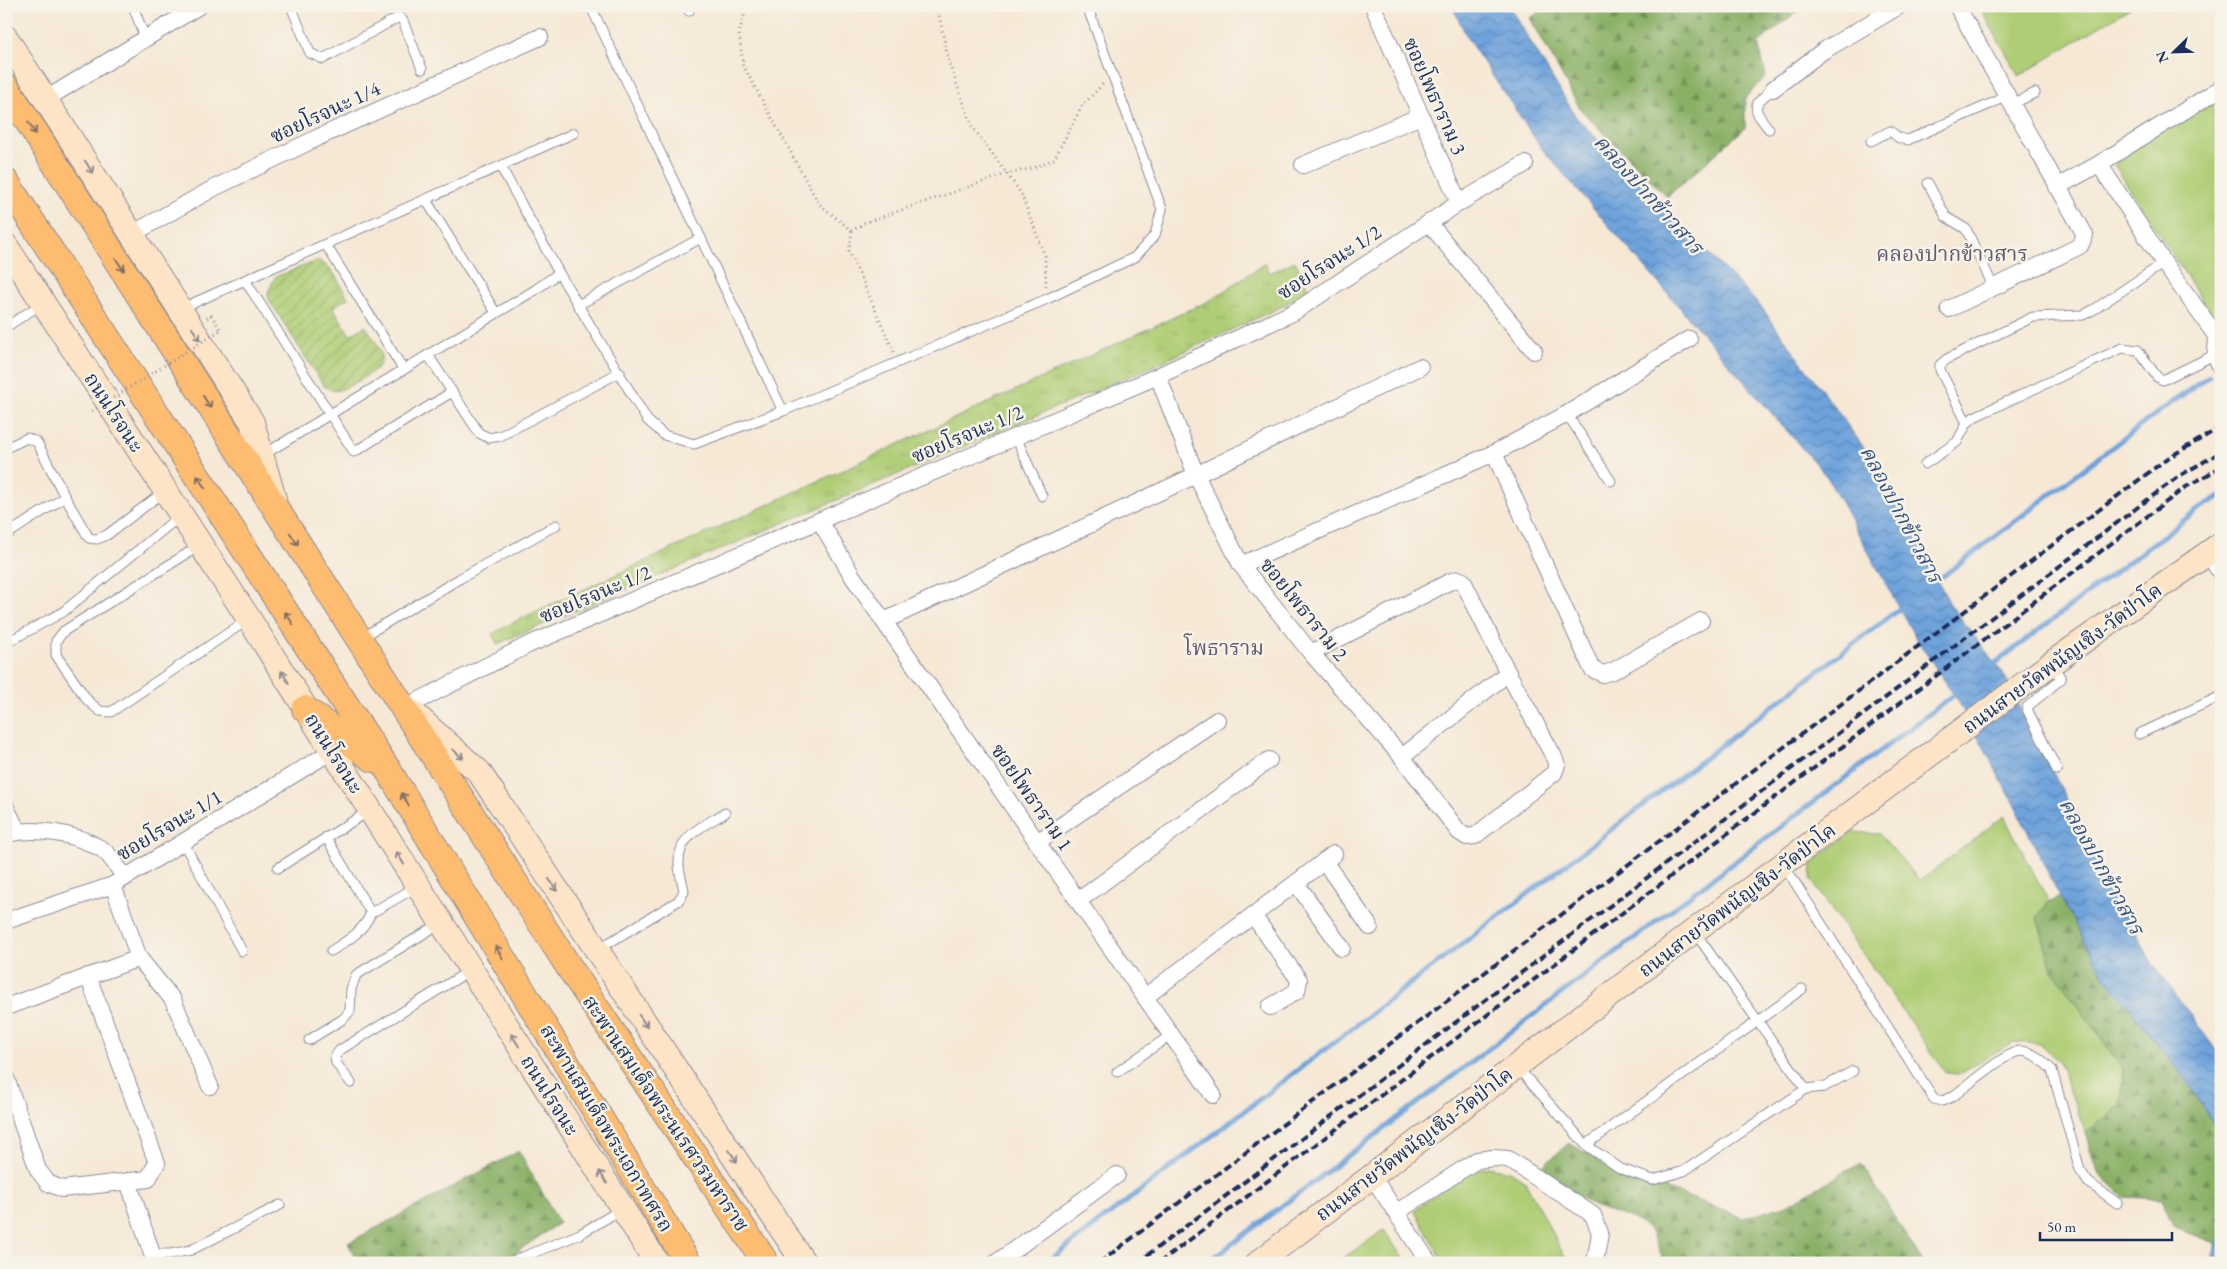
<svg xmlns="http://www.w3.org/2000/svg" width="2227" height="1269" font-family="'EB Garamond','Noto Serif Thai',serif">
<style>
.grass{fill:#aecd74;stroke:#647e69}
.forest{fill:url(#forest-firs);stroke:#527062}
.park{fill:url(#park-tufts);stroke:#647e69}
.garden{fill:url(#garden-furrows);stroke:#647e69}
.water{fill:url(#water-waves);stroke:#44699c}
.lines{fill:none;stroke-linecap:round;stroke-linejoin:round}
.stream{stroke:#6ea3db;stroke-width:5}
.lane-casing{stroke:#888c9a;stroke-width:11}
.street-casing{stroke:#888c9a;stroke-width:18}
.secondary-casing{stroke:#888c9a;stroke-width:26}
.primary-casing{stroke:#888c9a;stroke-width:28}
.path{stroke:#888c9a;stroke-width:3;stroke-dasharray:1 4;stroke-linecap:butt}
.lane{stroke:#fff;stroke-width:9}
.street{stroke:#fff;stroke-width:16}
.secondary{stroke:#fee4c6;stroke-width:24}
.primary{stroke:#fdbc70;stroke-width:26}
.rail{stroke:#1b2f5e;stroke-width:4;stroke-dasharray:8 4;stroke-linecap:butt}
.path-bridge{stroke:#888c9a;stroke-width:3;stroke-dasharray:1 4;stroke-linecap:butt}
.oneway{stroke:#816e66}
.oneway2{stroke:#8c8a92}
.labels{text-anchor:middle;dominant-baseline:central;stroke-width:5;stroke-linejoin:round;paint-order:stroke}
.street-label{font-size:20px;fill:#1b2f5e;stroke:#f7f3e8}
.water-label{font-size:21px;font-style:italic;fill:#345284;stroke:#f7f3e8}
.neighbourhood-label{font-size:21px;fill:#655b6e;stroke:#f7f3e8}
</style>
<defs>
<pattern id="forest-firs" width="22" height="20" patternUnits="userSpaceOnUse" patternTransform="scale(1.25)"><rect width="22" height="20" fill="#8ab066"/><path d="M5 1l3.5 6h-7zM16 11l3.5 6h-7z" fill="#709057"/></pattern>
<pattern id="park-tufts" width="24" height="20" patternUnits="userSpaceOnUse" patternTransform="scale(1.25)"><rect width="24" height="20" fill="#aecd74"/><path d="M3 7l-1-3M5 7V3M7 7l1-3M15 17l-1-3M17 17v-4M19 17l1-3" fill="none" stroke="#95b067"/></pattern>
<pattern id="garden-furrows" width="10" height="10" patternUnits="userSpaceOnUse" patternTransform="scale(1.25)"><rect width="10" height="10" fill="#aecd74"/><path d="M-1 1l2-2M0 10L10 0M9 11l2-2" fill="none" stroke="#95b067"/></pattern>
<pattern id="water-waves" width="16" height="10" patternUnits="userSpaceOnUse" patternTransform="scale(1.25)"><rect width="16" height="10" fill="#6ea3db"/><path d="M0 5q4-4 8 0t8 0" fill="none" stroke="#5a85b5"/></pattern>
</defs>
<rect width="100%" height="100%" fill="#f7f3e8"/>
<filter id="ink" filterUnits="userSpaceOnUse"><feTurbulence type="fractalNoise" baseFrequency=".02" numOctaves="2"/><feDisplacementMap in="SourceGraphic" scale="10" xChannelSelector="R" yChannelSelector="G"/><feConvolveMatrix kernelMatrix="1 2 1 2 8 2 1 2 1" color-interpolation-filters="sRGB"/></filter>
<filter id="wash" filterUnits="userSpaceOnUse"><feTurbulence type="fractalNoise" baseFrequency=".0096" numOctaves="4" result="noise"/><feDisplacementMap in="SourceGraphic" scale="20" xChannelSelector="R" yChannelSelector="G"/><feGaussianBlur stdDeviation="1.12" result="paint"/><feColorMatrix in="noise" values="0 0 0 0 0 0 0 0 0 0 0 0 0 0 0 0 0 1.4 0 .05"/><feComposite in="paint" operator="in"/></filter>
<g filter="url(#wash)">
<rect width="100%" height="100%" fill="#f6e8d5"/>
<!-- grass -->
<g class="grass">
<path d="M1979 6H2133L2019 76Z"/>
<path d="M2221 94V317L2215 320 2115 166 2117 159Z"/>
<path d="M2004 816 2049 902 2037 917 2052 969 2123 1069 2121 1105 2086 1133 2059 1062 2040 1044 2013 1042 1959 1074 1946 1073 1811 880 1812 861 1853 832 1880 834 1920 881Z"/>
<path d="M1489 1167 1510 1171 1525 1181 1568 1263H1444L1414 1210 1472 1170Z"/>
<path d="M1384 1230 1406 1263H1336Z"/>
</g>
<!-- forest -->
<g class="forest">
<path d="M1549 6H1796L1799 10 1758 43 1766 76 1745 98V128L1667 197 1581 110 1530 18Z"/>
<path d="M2060 897 2104 975 2186 1080 2221 1135V1230L2218 1244 2173 1227 2162 1199 2124 1197 2098 1172 2086 1133 2121 1105 2123 1069 2052 969 2037 917 2049 902Z"/>
<path d="M1569 1143 1613 1168 1743 1218 1785 1206 1861 1163 1923 1263H1665L1650 1230 1635 1220 1594 1206 1538 1170Z"/>
<path d="M519 1151 559 1223 509 1257V1263H358L348 1243Z"/>
</g>
<!-- park -->
<path class="park" d="M1295 261 1309 290 1283 306 1149 368 497 644 492 634 522 618 1211 300 1265 263 1270 273Z"/>
<!-- garden -->
<path class="garden" d="M317 261C333 265 340 285 348 298L333 307 350 335 366 326C371 336 384 350 381 362 378 371 348 388 339 390 333 392 329 389 324 386L269 300 268 292 275 277Z"/>
<!-- water -->
<g class="water">
<path d="M1452 6H1509L1576 117 1762 308 1878 467 1950 604 2004 675 2100 866 2151 961 2221 1057V1135L2186 1080 2104 975 2060 897 2009 794 1957 699 1915 637 1828 478 1542 149 1469 41Z"/>
<path d="M2221 1230V1263H2211Z"/>
</g>
<g class="lines">
<!-- stream -->
<g class="stream">
<path d="M1934 583 2153 416 2209 376"/>
<path d="M1990 667 2200 508 2221 496"/>
<path d="M1046 1263 1903 606"/>
<path d="M1207 1263 1958 692"/>
</g>
</g>
</g>
<g filter="url(#ink)">
<g class="lines">
<!-- lane casing -->
<g class="lane-casing">
<g id="lane">
<path d="M133 6 145 38"/>
<path d="M291 6 310 53 323 59 399 17 403 21 422 69"/>
<path d="M687 6 689 11"/>
<path d="M592 9 783 411"/>
<path d="M2010 105 2035 93"/>
<path d="M1769 129C1752 108 1751 106 1773 89"/>
<path d="M1871 141 1890 131 1899 138 1908 140 2006 97"/>
<path d="M501 167 559 273 647 420 664 435 694 444 783 411 1047 299 1135 257 1155 235 1162 209 1087 6"/>
<path d="M1928 183 1946 217 1966 229 1994 288"/>
<path d="M426 200 496 313"/>
<path d="M326 245 403 369"/>
<path d="M245 280 354 452 452 392"/>
<path d="M578 305 701 238"/>
<path d="M180 309 574 133"/>
<path d="M6 327 43 303"/>
<path d="M2214 333 2212 356 2221 377"/>
<path d="M428 355 479 433 489 438 500 436 620 372"/>
<path d="M1567 414 1611 481"/>
<path d="M1967 423 1940 370V365L1947 359 2033 317 2083 315 2093 310 2164 263"/>
<path d="M1016 437 1042 496"/>
<path d="M6 448 27 438 37 442 65 497 89 538 97 539 107 535 165 491"/>
<path d="M263 455 535 290 559 273"/>
<path d="M1925 464 1957 442 1967 423 1974 417 2122 348 2138 350 2157 377 2163 380 2212 356"/>
<path d="M6 535 65 497"/>
<path d="M199 546 64 631 56 641V655L88 701 100 711 111 712 249 619"/>
<path d="M2205 555 2221 580"/>
<path d="M361 638 459 579 556 525"/>
<path d="M6 643 63 612 181 515"/>
<path d="M2052 663 2061 679 2027 707V709L2057 770"/>
<path d="M2139 734 2221 696"/>
<path d="M6 800 21 830"/>
<path d="M326 837 371 913 418 886"/>
<path d="M183 842 242 951"/>
<path d="M1783 864 1934 1099 1943 1101 1952 1097C1965 1088 2006 1052 2020 1051 2033 1051 2044 1062 2052 1070L2080 1170 2088 1182 2117 1203"/>
<path d="M278 868 369 811"/>
<path d="M597 950 678 901 684 892C683 882 678 871 679 861 679 835 705 825 725 813"/>
<path d="M331 951C348 940 362 933 371 913"/>
<path d="M309 1040 343 1019 350 1011 351 989 356 975 441 923"/>
<path d="M1516 1066 1586 1145 1621 1169 1653 1180 1684 1171 1806 1089 1694 931"/>
<path d="M1117 1072 1171 1035"/>
<path d="M351 1083 336 1063 335 1056 340 1050 471 970"/>
<path d="M1806 1089 1824 1087 1853 1071"/>
<path d="M1586 1145 1802 989"/>
<path d="M152 1254H171L191 1250 280 1205"/>
<path d="M508 1263 580 1234 622 1209"/>
</g>
</g>
<!-- street casing -->
<g class="street-casing">
<g id="street">
<path d="M1373 6 1459 203"/>
<path d="M1773 89 1823 51 1899 6"/>
<path d="M46 99 199 6"/>
<path d="M2099 164 2164 263 2214 333"/>
<path d="M1303 165 1421 116"/>
<path d="M2057 187 2099 164 2221 88"/>
<path d="M1429 223 1534 351"/>
<path d="M132 234 214 188 319 137 540 37"/>
<path d="M1949 309 2080 246 2085 235 1957 6"/>
<path d="M1158 376 1196 475 1241 565 1311 653 1402 757 1459 832 1467 837 1475 836 1554 773 1557 765 1553 755 1508 673 1463 581 1458 579 1449 582 1311 653"/>
<path d="M1494 453 1592 669 1603 674 1613 671 1701 621"/>
<path d="M820 521 853 577 1213 1095"/>
<path d="M1241 565 1494 453 1567 414 1689 339"/>
<path d="M884 621 1196 475 1420 367"/>
<path d="M406 707 528 645 1158 376 1294 312 1459 203 1525 164"/>
<path d="M1402 757 1508 673"/>
<path d="M6 834C36 827 74 833 100 848 110 853 118 869 125 877"/>
<path d="M1037 842 1217 720"/>
<path d="M1324 861 1370 927"/>
<path d="M1296 883 1342 948"/>
<path d="M1078 901 1269 760"/>
<path d="M1253 915 1299 980 1297 991 1270 1007"/>
<path d="M6 921 113 885"/>
<path d="M139 958 173 1000 210 1086"/>
<path d="M1145 997 1334 854"/>
<path d="M6 1007 139 958 113 885 332 751"/>
<path d="M6 1078 38 1170 48 1183 62 1189 148 1179 157 1163 88 976"/>
<path d="M1372 1176 1429 1263"/>
<path d="M128 1181 152 1254 157 1263"/>
<path d="M1397 1212 1477 1160 1493 1158 1508 1159 1593 1215 1600 1233 1595 1263"/>
<path d="M996 1263 1117 1175"/>
</g>
</g>
<!-- secondary casing -->
<g class="secondary-casing">
<g id="secondary">
<path d="M6 38 252 422 274 499"/>
<path d="M6 246 249 619 657 1263"/>
<path d="M411 711 479 772 804 1263"/>
<path d="M1258 1263 1694 931 2052 663 2221 544"/>
</g>
</g>
<!-- primary casing -->
<g class="primary-casing">
<g id="primary">
<path d="M6 87 567 964 766 1263"/>
<path d="M6 182 388 770 688 1263"/>
<path d="M305 709 373 759"/>
</g>
</g>
<!-- path -->
<g class="path">
<path d="M747 6 739 33 743 65 819 204 852 231"/>
<path d="M937 6 949 63 972 126 1021 193 1045 256 1046 287"/>
<path d="M207 318 211 315 221 330"/>
<path d="M894 352 849 251 852 231 864 223 1006 174 1034 168 1054 159 1082 106 1103 84"/>
</g>
<!-- lane -->
<use href="#lane" class="lane"/>
<!-- street -->
<use href="#street" class="street"/>
<!-- secondary -->
<use href="#secondary" class="secondary"/>
<!-- primary -->
<use href="#primary" class="primary"/>
<!-- rail -->
<g class="rail">
<path d="M1099 1263 2168 458 2221 427"/>
<path d="M1137 1263 2179 476 2221 452"/>
<path d="M1159 1263 2186 487 2221 467"/>
</g>
<!-- path-bridge -->
<path class="path-bridge" d="M92 411 221 330"/>
</g>
<!-- one-way arrows -->
<defs><path id="oneway-shaft" d="M-6 0H5M1.5-3L5.5 0L1.5 3" fill="none" stroke-width="1.6" stroke-linecap="round" stroke-linejoin="round" transform="scale(1.25)"/></defs>
<g class="oneway">
<use href="#oneway-shaft" transform="translate(32 128) rotate(57)"/>
<use href="#oneway-shaft" transform="translate(120 265) rotate(57)"/>
<use href="#oneway-shaft" transform="translate(207 402) rotate(57)"/>
<use href="#oneway-shaft" transform="translate(201 482) rotate(-123)"/>
<use href="#oneway-shaft" transform="translate(294 539) rotate(57)"/>
<use href="#oneway-shaft" transform="translate(289 618) rotate(-123)"/>
<use href="#oneway-shaft" transform="translate(405 799) rotate(-121)"/>
<use href="#oneway-shaft" transform="translate(499 952) rotate(-121)"/>
</g>
<g class="oneway2">
<use href="#oneway-shaft" transform="translate(89 167) rotate(57)"/>
<use href="#oneway-shaft" transform="translate(196 334) rotate(57)"/>
<use href="#oneway-shaft" transform="translate(285 677) rotate(-122)"/>
<use href="#oneway-shaft" transform="translate(458 754) rotate(42)"/>
<use href="#oneway-shaft" transform="translate(400 858) rotate(-122)"/>
<use href="#oneway-shaft" transform="translate(553 885) rotate(56)"/>
<use href="#oneway-shaft" transform="translate(643 1021) rotate(56)"/>
<use href="#oneway-shaft" transform="translate(515 1040) rotate(-122)"/>
<use href="#oneway-shaft" transform="translate(733 1156) rotate(56)"/>
<use href="#oneway-shaft" transform="translate(603 1177) rotate(-122)"/>
</g>
</g>
<g class="labels">
<!-- street labels -->
<g class="street-label">
<text transform="translate(1435 96) rotate(66)">ซอยโพธาราม 3</text>
<text transform="translate(325 112) rotate(-25)">ซอยโรจนะ 1/4</text>
<text transform="translate(1329 262) rotate(-33)">ซอยโรจนะ 1/2</text>
<text transform="translate(114 412) rotate(57)">ถนนโรจนะ</text>
<text transform="translate(967 434) rotate(-23)">ซอยโรจนะ 1/2</text>
<text transform="translate(595 594) rotate(-23)">ซอยโรจนะ 1/2</text>
<text transform="translate(1304 609) rotate(51)">ซอยโพธาราม 2</text>
<text transform="translate(2062 658) rotate(-36)">ถนนสายวัดพนัญเชิง-วัดป่าโค</text>
<text transform="translate(334 753) rotate(58)">ถนนโรจนะ</text>
<text transform="translate(1032 797) rotate(55)">ซอยโพธาราม 1</text>
<text transform="translate(169 825) rotate(-31)">ซอยโรจนะ 1/1</text>
<text transform="translate(1737 900) rotate(-37)">ถนนสายวัดพนัญเชิง-วัดป่าโค</text>
<text transform="translate(550 1095) rotate(58)">ถนนโรจนะ</text>
<text transform="translate(666 1113) rotate(56)">สะพานสมเด็จพระนเรศวรมหาราช</text>
<text transform="translate(607 1128) rotate(59)">สะพานสมเด็จพระเอกาทศรถ</text>
<text transform="translate(1414 1144) rotate(-37)">ถนนสายวัดพนัญเชิง-วัดป่าโค</text>
</g>
<!-- water labels -->
<g class="water-label">
<text transform="translate(1649 194) rotate(48)">คลองปากข้าวสาร</text>
<text transform="translate(1902 514) rotate(62)">คลองปากข้าวสาร</text>
<text transform="translate(2102 866) rotate(61)">คลองปากข้าวสาร</text>
</g>
<!-- neighbourhood labels -->
<g class="neighbourhood-label">
<text x="1952" y="253">คลองปากข้าวสาร</text>
<text x="1224" y="647">โพธาราม</text>
</g>
</g>
<!-- margin -->
<rect width="2227" height="1269" fill="none" stroke="#f7f3e8" stroke-width="25"/>
<!-- north arrow -->
<g transform="translate(2174 52) rotate(247)" stroke="#f7f3e8" stroke-width="4" paint-order="stroke">
<path d="M0-4L9 19L0 12L-9 19Z" fill="#1b2f5e"/>
<text y="-8" font-size="14" font-weight="bold" text-anchor="middle" fill="#1b2f5e">N</text>
</g>
<!-- scale -->
<path d="M2040 1232v8h132v-8" fill="none" stroke="#1b2f5e" stroke-width="2.5"/>
<text x="2047" y="1232" font-size="15" fill="#1b2f5e" stroke="#f7f3e8" stroke-width="4" paint-order="stroke">50 m</text>
</svg>
